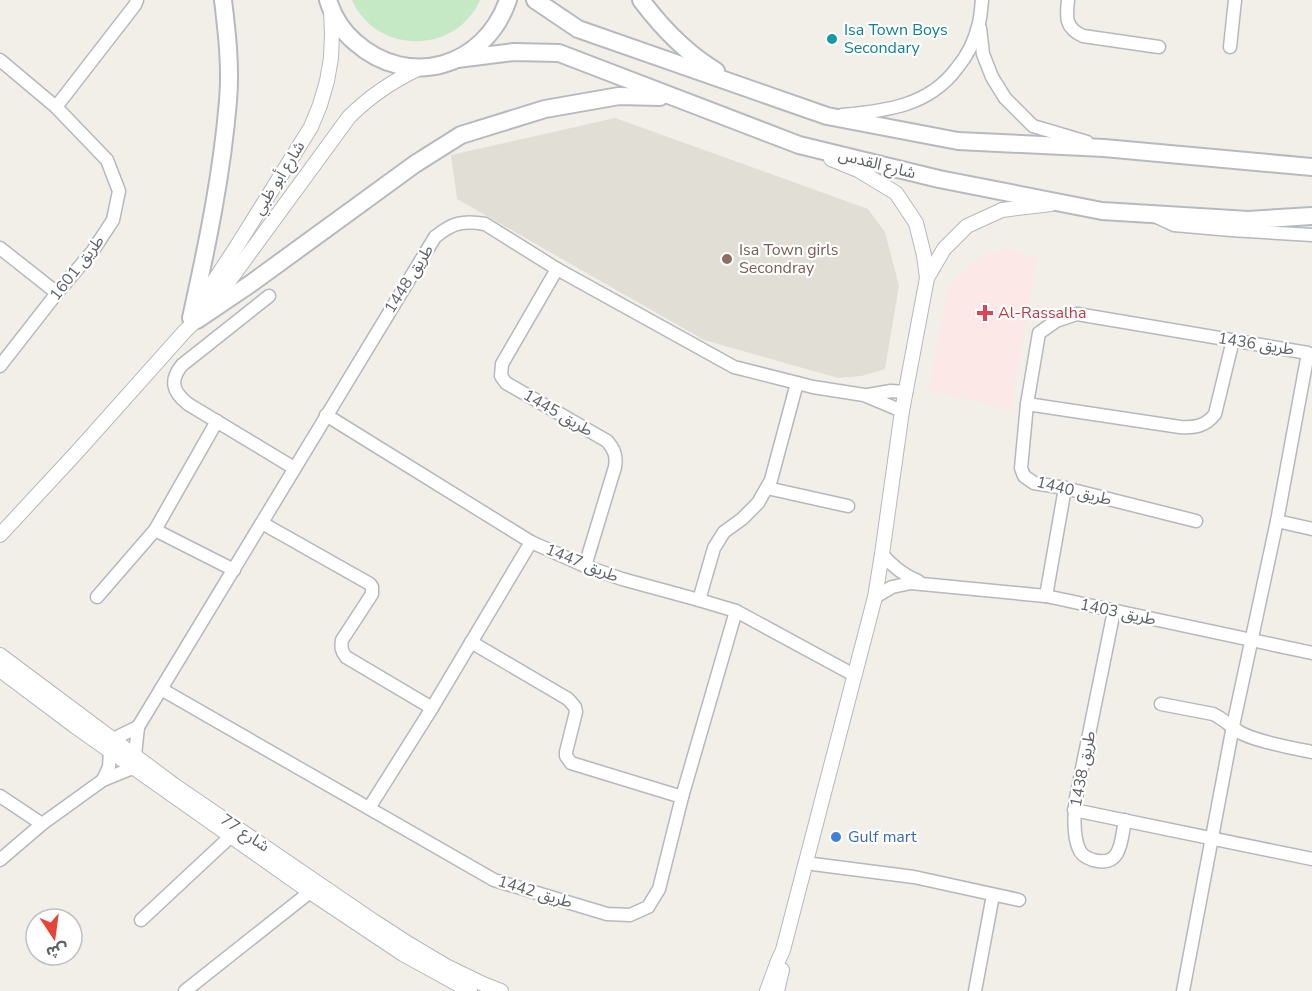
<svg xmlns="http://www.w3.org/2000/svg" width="1312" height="991" font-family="'Nunito Sans','Noto Sans Arabic',sans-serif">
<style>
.education{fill:#e1ded6}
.medical{fill:#fce8e6}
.green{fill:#c5e8c5}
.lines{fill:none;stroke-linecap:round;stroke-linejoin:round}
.minor-casing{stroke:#b5b8bc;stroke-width:15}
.tertiary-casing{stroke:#b5b8bc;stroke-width:16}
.secondary-casing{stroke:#b6babf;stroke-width:20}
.minor{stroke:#fff;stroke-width:12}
.tertiary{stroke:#fff;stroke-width:14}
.secondary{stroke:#fff;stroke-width:16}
.culture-dot{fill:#0f9aa8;stroke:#fff;stroke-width:2}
.education-dot{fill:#8d6e63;stroke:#fff;stroke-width:2}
.health-dot{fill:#e0444e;stroke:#fff;stroke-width:2}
.shop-dot{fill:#3f7fe0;stroke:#fff;stroke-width:2}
.labels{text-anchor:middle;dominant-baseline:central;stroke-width:4.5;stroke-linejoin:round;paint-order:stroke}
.culture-label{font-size:16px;fill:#0d838f;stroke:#fff;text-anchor:start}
.street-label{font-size:16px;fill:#5f6368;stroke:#fff}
.education-label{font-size:16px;fill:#785e54;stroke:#fff;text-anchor:start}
.health-label{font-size:16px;fill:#be3a42;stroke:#fff;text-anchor:start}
.shop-label{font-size:16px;fill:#366cbe;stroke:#fff;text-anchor:start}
</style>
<rect width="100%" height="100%" fill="#f1efe8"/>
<!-- education -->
<path class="education" d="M615 118 868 209 885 232 899 286 885 369 861 376 838 378 704 340 457 199 451 155Z"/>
<!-- medical -->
<path class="medical" d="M1005 250 1037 257 1010 409 929 391 948 290 962 272 981 257Z"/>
<!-- green -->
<path class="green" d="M352 0H480C456 55 376 55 352 0Z"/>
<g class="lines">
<!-- minor casing -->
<g class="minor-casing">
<g id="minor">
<path d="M1068 0C1066 17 1065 28 1083 36L1159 47"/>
<path d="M980 28 983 54 992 77 1005 98 1033 126 1087 142"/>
<path d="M1230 47 1235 0"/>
<path d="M0 60 56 107 107 160 119 191 113 220 92 252 57 293 0 366"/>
<path d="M56 107 135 5 137 0"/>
<path d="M842 115C886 111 929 106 957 68 968 55 975 40 979 23 981 15 981 8 982 0"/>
<path d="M1157 217 1174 225 1231 230 1312 235"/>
<path d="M0 248 57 293"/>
<path d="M557 269 502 364 501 376 506 383 607 441C614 449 617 456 615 467L585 566"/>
<path d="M269 296 182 365C169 381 173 392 188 404L294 468"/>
<path d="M868 395 891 391 906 392"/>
<path d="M1027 404 1180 427C1195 428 1206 426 1215 414L1233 340"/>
<path d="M326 415 531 542 585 566 622 579 699 600 736 611 854 675"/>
<path d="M767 488 848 506"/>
<path d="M1277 521 1312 529"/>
<path d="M262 523 370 584 372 587V594L342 640C341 647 341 651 346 657L432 708"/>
<path d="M155 530 234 570"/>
<path d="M882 554C892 566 903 575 918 581"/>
<path d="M1046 596 1065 488"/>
<path d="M97 597 155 530 217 421"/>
<path d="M875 597 892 587 911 583 1046 596 1312 653"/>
<path d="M699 600 714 548 724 532 742 519 758 503 771 480 797 383"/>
<path d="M1114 611 1076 798C1074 812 1073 836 1079 849 1081 855 1087 858 1093 860 1122 868 1121 840 1125 820"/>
<path d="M471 642 568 699 575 707 576 712 566 752V756L571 763 682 797"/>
<path d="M161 689 494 880 607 914 630 915 648 907 659 889 682 797 736 611"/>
<path d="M1161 704 1213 714C1224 719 1231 727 1241 733 1258 742 1292 748 1312 752"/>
<path d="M138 727C237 564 335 400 435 237 452 223 463 220 485 224L557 269 734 367 813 387 864 395 902 411"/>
<path d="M113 739 138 727 135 755"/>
<path d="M103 780 109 767 110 751"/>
<path d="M0 796 42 824"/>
<path d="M369 808 432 708 531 542"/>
<path d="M1074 810 1312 859"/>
<path d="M0 860 42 824 103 780 135 767"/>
<path d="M805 863 914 877 1019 900"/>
<path d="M141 920 231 836"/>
<path d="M185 991 310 892"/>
<path d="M975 991 993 895"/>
<path d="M1183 991 1233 726 1277 521 1308 353 1077 314 1056 321 1039 333 1027 404 1021 468 1024 476 1034 483 1065 488 1196 521"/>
</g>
</g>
<!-- tertiary casing -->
<g class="tertiary-casing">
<g id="tertiary">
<path d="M927 278 944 249 967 226 1002 210 1051 204"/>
<path d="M195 310 237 246 311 127 320 105 327 81 331 58 332 34 331 10"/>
<path d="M0 535 77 452 185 331 210 307 349 117C371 95 392 81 420 68"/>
<path d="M0 655 174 785 372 920 409 944 446 966 483 984 501 991"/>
<path d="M0 670 76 727 310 892 403 954 470 991"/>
<path d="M767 991 778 961 783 950 875 597 882 554 902 411 927 278 924 255 916 223 896 193 858 170 831 159"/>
<path d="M777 991 782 970"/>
</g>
</g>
<!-- secondary casing -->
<g class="secondary-casing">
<g id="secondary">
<path d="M328 0C333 16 342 31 355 42 409 90 485 67 508 0"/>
<path d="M535 0 578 29 827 116 958 141 1104 148 1312 167"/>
<path d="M641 0C662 28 686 53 716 71"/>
<path d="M457 59 514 52 559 53 799 145 939 179 1102 211 1248 220 1312 216"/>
<path d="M191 318C207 246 222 174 228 101 231 67 227 33 223 0"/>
<path d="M197 320 253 282 415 164 461 135 545 109 619 96 660 97"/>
</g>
</g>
<!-- minor -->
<use href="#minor" class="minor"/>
<!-- tertiary -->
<use href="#tertiary" class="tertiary"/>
<!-- secondary -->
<use href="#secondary" class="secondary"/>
</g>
<!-- markers -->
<circle class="culture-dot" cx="832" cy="39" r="6"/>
<circle class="education-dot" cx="727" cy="259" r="6"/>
<path class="health-dot" d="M982 304h6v6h6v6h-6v6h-6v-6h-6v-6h6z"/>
<circle class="shop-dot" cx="836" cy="837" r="6"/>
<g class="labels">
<!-- culture labels -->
<g class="culture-label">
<text x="844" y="30">Isa Town Boys<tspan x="844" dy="18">Secondary</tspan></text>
</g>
<!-- street labels -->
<g class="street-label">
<text transform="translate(877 164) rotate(14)">شارع القدس</text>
<text transform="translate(279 178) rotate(-58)">شارع أبو ظبي</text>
<text transform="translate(77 268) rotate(-52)">طريق 1601</text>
<text transform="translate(409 279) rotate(-58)">طريق 1448</text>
<text transform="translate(1256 344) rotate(9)">طريق 1436</text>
<text transform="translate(558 413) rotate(30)">طريق 1445</text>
<text transform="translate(1074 491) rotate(14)">طريق 1440</text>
<text transform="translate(582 563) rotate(22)">طريق 1447</text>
<text transform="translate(1118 612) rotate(12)">طريق 1403</text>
<text transform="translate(1083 769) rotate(-79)">طريق 1438</text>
<text transform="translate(245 833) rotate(34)">شارع 77</text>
<text transform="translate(535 892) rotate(17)">طريق 1442</text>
</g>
<!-- education labels -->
<g class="education-label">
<text x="739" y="250">Isa Town girls<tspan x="739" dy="18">Secondray</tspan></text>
</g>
<!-- health labels -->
<g class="health-label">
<text x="998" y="313">Al-Rassalha</text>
</g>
<!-- shop labels -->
<g class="shop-label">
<text x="848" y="837">Gulf mart</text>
</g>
</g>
<!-- north arrow -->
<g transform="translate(54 937) rotate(167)"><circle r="28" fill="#ffffff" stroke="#bfc1c3" stroke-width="1.5"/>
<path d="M0-4.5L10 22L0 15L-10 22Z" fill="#ea4335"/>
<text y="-9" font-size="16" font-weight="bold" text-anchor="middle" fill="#5f6368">ش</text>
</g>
</svg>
